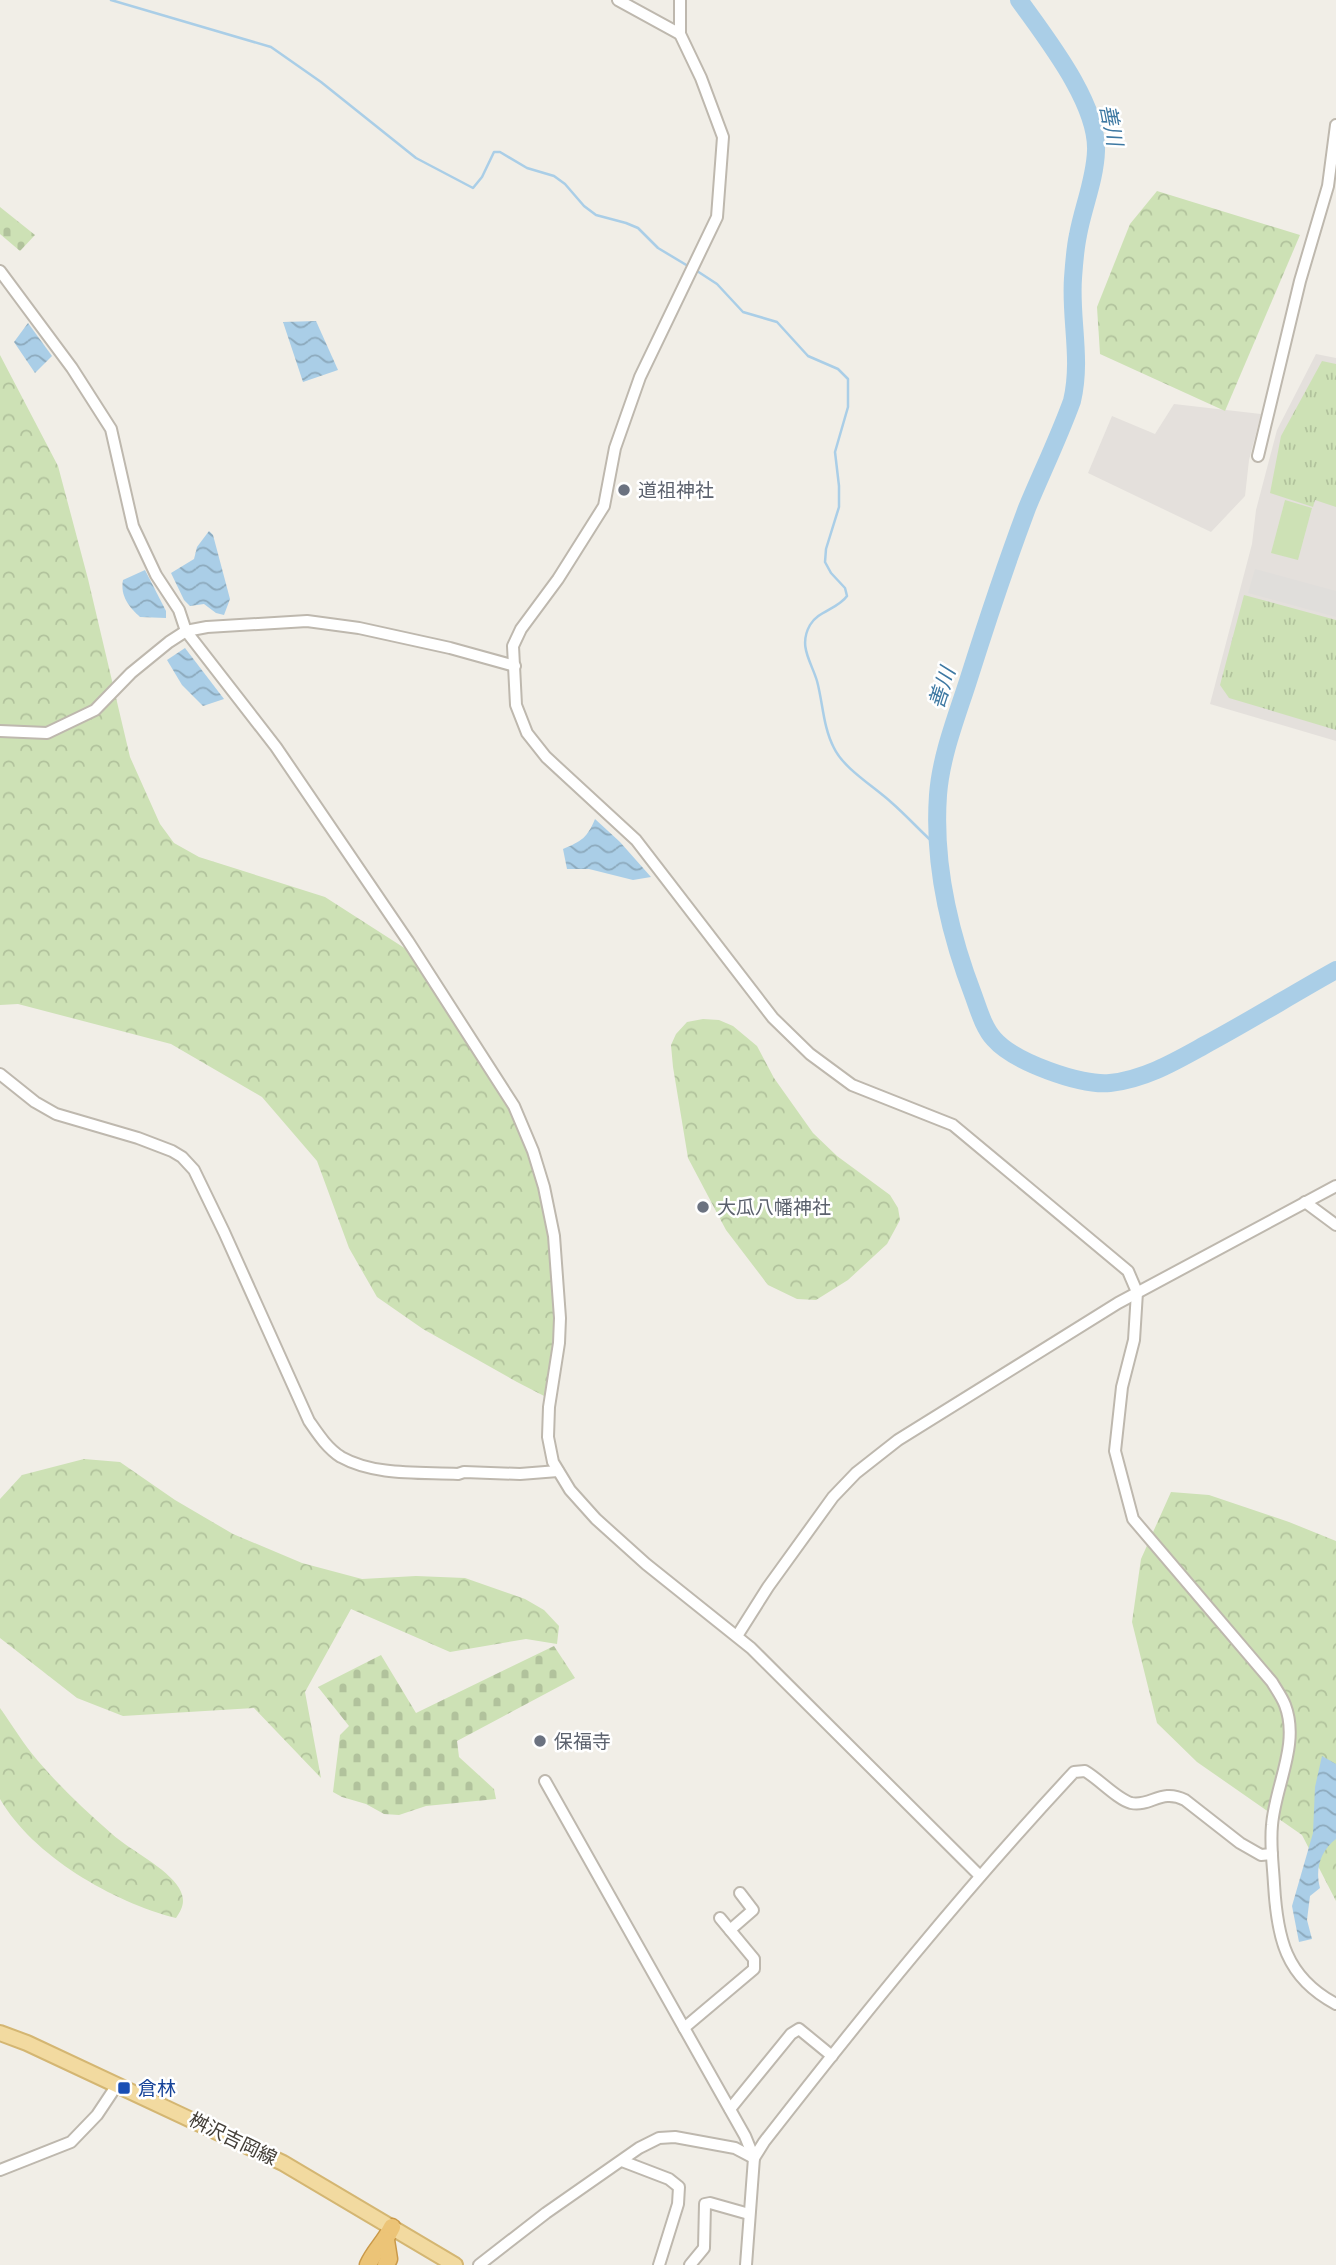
<svg xmlns="http://www.w3.org/2000/svg" width="1336" height="2265" font-family="'Roboto Condensed','Noto Sans JP',sans-serif">
<style>
.industrial{fill:#e4e0dc}
.grass{fill:url(#grass-tufts)}
.forest{fill:url(#forest-crowns)}
.cemetery{fill:url(#cemetery-stones)}
.green{fill:#cde1b5}
.parking{fill:#e0dedb}
.water{fill:url(#water-waves)}
.lines{fill:none;stroke-linecap:round;stroke-linejoin:round}
.stream{stroke:#aacee7;stroke-width:2.5}
.river{stroke:#aacee7;stroke-width:18}
.minor-casing{stroke:#beb8ae;stroke-width:14}
.major-casing{stroke:#d4b672;stroke-width:18}
.highway-casing{stroke:#ca9949;stroke-width:19}
.minor{stroke:#fff;stroke-width:10}
.major{stroke:#f2daa0;stroke-width:14}
.highway{stroke:#ecc477;stroke-width:16}
.worship-dot{fill:#6b7280;stroke:#fff;stroke-width:2.5}
.transit-dot{fill:#1a4fb4;stroke:#fff;stroke-width:2.5}
.labels{text-anchor:middle;dominant-baseline:central;stroke-width:5;stroke-linejoin:round;paint-order:stroke}
.worship-label{font-size:19px;fill:#5b616d;stroke:#fff;text-anchor:start}
.transit-label{font-size:19px;fill:#164399;stroke:#fff;text-anchor:start}
.street-label{font-size:19px;fill:#433e37;stroke:#fff}
.water-label{font-size:21px;font-style:italic;fill:#3d78a2;stroke:#fff}
</style>
<defs>
<pattern id="grass-tufts" width="24" height="20" patternUnits="userSpaceOnUse" patternTransform="scale(1.75)"><rect width="24" height="20" fill="#cde1b5"/><path d="M3 7l-1-3M5 7V3M7 7l1-3M15 17l-1-3M17 17v-4M19 17l1-3" fill="none" stroke="#b1c29c"/></pattern>
<pattern id="forest-crowns" width="20" height="18" patternUnits="userSpaceOnUse" patternTransform="scale(1.75)"><rect width="20" height="18" fill="#cde1b5"/><path d="M2 6a3 3 0 1 1 6 0M12 15a3 3 0 1 1 6 0" fill="none" stroke="#b1c29c"/></pattern>
<pattern id="cemetery-stones" width="16" height="16" patternUnits="userSpaceOnUse" patternTransform="scale(1.75)"><rect width="16" height="16" fill="#cde1b5"/><path d="M2 7V4a2 2 0 0 1 4 0v3zM10 15v-3a2 2 0 0 1 4 0v3z" fill="#b1c29c"/></pattern>
<pattern id="water-waves" width="16" height="10" patternUnits="userSpaceOnUse" patternTransform="scale(1.75)"><rect width="16" height="10" fill="#aacee7"/><path d="M0 5q4-4 8 0t8 0" fill="none" stroke="#8ca9bc"/></pattern>
</defs>
<rect width="100%" height="100%" fill="#f1eee7"/>
<!-- industrial -->
<g class="industrial">
<path d="M1316 354 1336 358V741L1210 704 1252 544 1256 510 1277 430Z"/>
<path d="M1174 404 1261 414 1249 460 1245 496 1211 532 1088 473 1112 416 1155 434Z"/>
</g>
<!-- grass -->
<g class="grass">
<path d="M1322 361 1336 364V507L1315 500 1313 507 1270 493 1281 436Z"/>
<path d="M1244 595 1336 620V730L1229 698 1220 685Z"/>
</g>
<!-- forest -->
<g class="forest">
<path d="M1157 191 1300 235 1225 411 1100 354 1097 307 1130 224Z"/>
<path d="M0 355 58 466 88 579 130 757 160 824 174 843 199 857 325 897 406 949 462 1013 528 1133 560 1238 562 1326 548 1398 517 1382 423 1329 377 1297 349 1248 317 1161 262 1097 171 1044 18 1004 0 1005Z"/>
<path d="M703 1019 719 1020 733 1026 757 1046 774 1078 813 1133 837 1156 890 1195 898 1208 900 1220 887 1244 848 1280 816 1300 797 1299 768 1285 726 1230 688 1158 673 1067 671 1045 676 1034 687 1022Z"/>
<path d="M84 1459 120 1462 175 1500 233 1534 302 1563 362 1579 416 1576 465 1578 525 1599 544 1610 559 1626 557 1644 526 1639 450 1652 351 1609 305 1692 321 1778 254 1708 123 1716 77 1698 0 1638V1499L22 1475Z"/>
<path d="M1171 1492 1209 1495 1289 1522 1336 1541V1901L1302 1835 1197 1762 1157 1723 1132 1622 1141 1559Z"/>
<path d="M0 1708C13 1726 24 1745 38 1761 60 1787 86 1811 112 1834 131 1851 166 1867 179 1888 186 1900 183 1908 176 1918 113 1902 33 1856 0 1799Z"/>
</g>
<!-- cemetery -->
<g class="cemetery">
<path d="M0 207 35 235 20 251 0 234Z"/>
<path d="M554 1646 575 1678 457 1741 459 1757 494 1789 496 1799 426 1806 399 1815 384 1814 366 1804 342 1797 333 1792 340 1735 349 1726 318 1687 381 1655 416 1713Z"/>
</g>
<!-- green -->
<path class="green" d="M1285 500 1312 508 1298 560 1271 553Z"/>
<!-- parking -->
<path class="parking" d="M1255 569 1336 591V617L1248 593Z"/>
<!-- water -->
<g class="water">
<path d="M316 321 338 370 303 382 283 322Z"/>
<path d="M28 323 52 356 35 373 14 342Z"/>
<path d="M209 531 213 535 230 599 224 615 216 613 204 604 190 606 184 600 171 573 194 559 197 547Z"/>
<path d="M145 570 166 611V618L140 617C129 607 120 596 123 580Z"/>
<path d="M185 648 224 699 203 706 182 685 167 660Z"/>
<path d="M595 819 620 842 651 877 633 880 589 869H567L563 849C582 841 587 838 595 819Z"/>
<path d="M1322 1756 1336 1764V1839C1320 1851 1315 1870 1320 1888L1310 1896 1307 1920 1312 1939 1299 1942 1292 1906 1313 1833 1315 1787Z"/>
</g>
<g class="lines">
<!-- stream -->
<g class="stream">
<path d="M111 0 271 47 321 82 416 158 473 188 482 177 494 152H500L527 168 554 176 565 184 584 206 596 215 626 223 638 228 658 248 688 266"/>
<path d="M694 269 717 284 743 312 777 322 808 356 838 369 848 379V407L835 452 839 486V507L826 549 825 562 831 573 845 588 847 596C838 609 818 611 810 625 798 646 811 661 817 681 823 703 823 727 834 748 844 769 875 787 892 803 908 817 922 833 938 847"/>
</g>
<!-- river -->
<path class="river" d="M1019 0C1046 38 1098 103 1096 151 1095 180 1083 207 1078 235 1075 249 1074 264 1073 278 1070 319 1082 359 1072 401 1059 437 1042 472 1027 508 1006 564 987 621 969 678 957 716 941 755 938 795 933 865 949 932 974 997 979 1011 984 1028 994 1039 1014 1062 1081 1086 1110 1083 1145 1079 1174 1062 1203 1046 1248 1022 1291 995 1336 970"/>
<!-- minor casing -->
<g class="minor-casing">
<g id="minor">
<path d="M618 0 680 34"/>
<path d="M680 0V34L701 78 723 137 717 217 640 377 615 448 604 506 558 579 521 629 513 646 516 705 527 733 546 757 636 840 773 1018 810 1054 852 1085 953 1125 1128 1271 1137 1292 1134 1340 1122 1387 1115 1451 1133 1519 1272 1682C1276 1689 1282 1697 1285 1705 1300 1744 1275 1786 1272 1825 1270 1845 1273 1865 1274 1884 1277 1937 1285 1977 1336 2004"/>
<path d="M0 271 72 368 111 429 133 526 156 575 179 610 186 631 276 747 408 941 514 1106 533 1151 544 1187 554 1236 560 1318 559 1343 549 1407 548 1437 553 1462 570 1490 596 1519 646 1564 751 1648 980 1876"/>
<path d="M1258 456 1300 281 1328 186 1336 125"/>
<path d="M0 731 47 733 95 710 131 673 169 642 186 631 207 627 307 621 359 628 450 648 515 666"/>
<path d="M0 1074 35 1102 56 1114 138 1138 172 1151 182 1157 194 1170 224 1232 309 1421C318 1434 327 1448 341 1457 375 1476 420 1472 458 1474L464 1472 520 1474 558 1471"/>
<path d="M1305 1202 1336 1225"/>
<path d="M737 1636 768 1587 833 1497 856 1473 898 1440 1118 1303 1336 1186"/>
<path d="M545 1781 719 2090 745 2136 754 2158"/>
<path d="M730 1930 753 1910 740 1893"/>
<path d="M684 2028 754 1969V1959L720 1918"/>
<path d="M730 2109 791 2034 799 2029 832 2056"/>
<path d="M622 2161 669 2179 679 2187 678 2204 659 2265"/>
<path d="M0 2170 71 2142 97 2115 117 2085"/>
<path d="M479 2265 546 2213 639 2148 659 2138 675 2137 735 2148 754 2158"/>
<path d="M690 2265 704 2248 705 2204 710 2203 749 2214"/>
<path d="M746 2265 754 2158 764 2142C863 2015 964 1890 1074 1772L1085 1771C1099 1779 1117 1799 1131 1803 1151 1807 1161 1788 1185 1800L1240 1843 1261 1855 1272 1854"/>
</g>
</g>
<!-- major casing -->
<g class="major-casing">
<path id="major" d="M0 2033 27 2043 283 2163 455 2265"/>
</g>
<!-- highway casing -->
<g class="highway-casing">
<g id="highway">
<path d="M368 2265C374 2251 385 2242 392 2227"/>
<path d="M386 2265 389 2259 386 2240"/>
</g>
</g>
<!-- minor -->
<use href="#minor" class="minor"/>
<!-- major -->
<use href="#major" class="major"/>
<!-- highway -->
<use href="#highway" class="highway"/>
</g>
<!-- markers -->
<g class="worship-dot">
<circle cx="624" cy="490" r="7"/>
<circle cx="703" cy="1207" r="7"/>
<circle cx="540" cy="1741" r="7"/>
</g>
<rect class="transit-dot" x="117" y="2081" width="14" height="14" rx="3.5"/>
<g class="labels">
<!-- worship labels -->
<g class="worship-label">
<text x="638" y="490">道祖神社</text>
<text x="717" y="1207">大瓜八幡神社</text>
<text x="554" y="1741">保福寺</text>
</g>
<!-- transit labels -->
<g class="transit-label">
<text x="138" y="2088">倉林</text>
</g>
<!-- street labels -->
<g class="street-label">
<text transform="translate(233 2139) rotate(26)">桝沢吉岡線</text>
</g>
<!-- water labels -->
<g class="water-label">
<text transform="translate(1111 125) rotate(79)">善川</text>
<text transform="translate(942 688) rotate(-72)">善川</text>
</g>
</g>
</svg>
